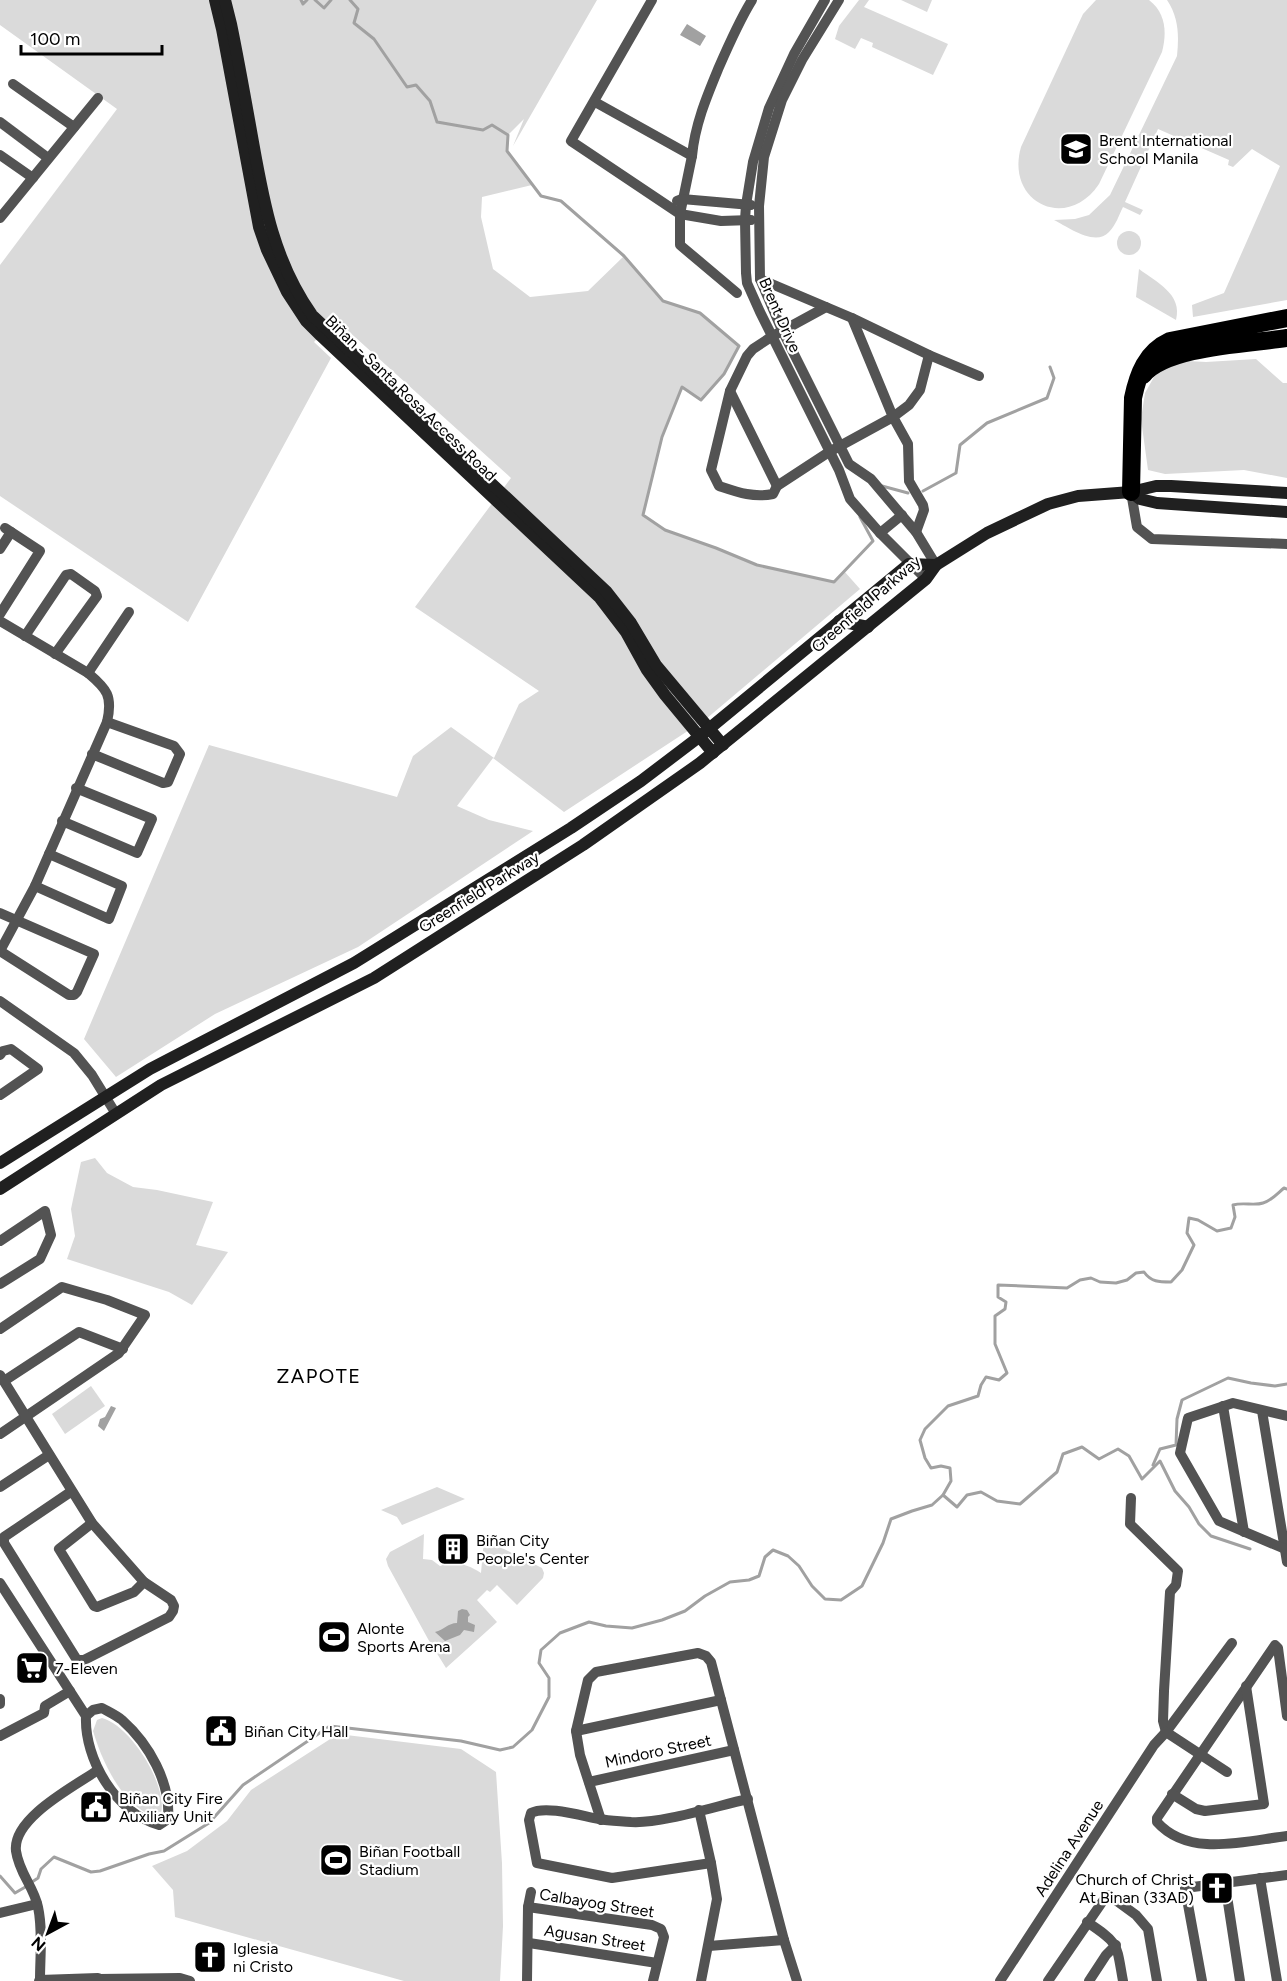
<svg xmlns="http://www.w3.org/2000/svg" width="1287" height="1981" font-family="Figtree,sans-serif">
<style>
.green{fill:#dadada}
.water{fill:#a1a1a1}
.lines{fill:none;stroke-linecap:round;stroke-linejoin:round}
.stream{stroke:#a1a1a1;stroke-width:3}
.minor{stroke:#535353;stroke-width:10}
.tertiary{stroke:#535353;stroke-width:12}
.secondary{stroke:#202020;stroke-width:12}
.motorway{stroke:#000;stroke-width:18}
.labels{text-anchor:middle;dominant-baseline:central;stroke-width:4.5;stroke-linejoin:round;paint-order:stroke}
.poi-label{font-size:16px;fill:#000;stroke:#fff;text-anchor:start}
.street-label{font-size:16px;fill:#000;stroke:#fff}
.quarter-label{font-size:20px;letter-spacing:1.5px;fill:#000;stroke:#fff}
</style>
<rect width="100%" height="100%" fill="#fff"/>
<!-- green -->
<g class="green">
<path d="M0 0H597L513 146 524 119 508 135 507 151 532 185 482 197 481 217 493 269 530 297 588 291 624 256 663 301 700 313 739 346 724 374 701 400 682 387 662 437 644 515 665 530 716 548 757 565 833 582 844 571 860 589 706 719 564 812 493 758 457 806 489 820 533 831 358 947 215 1014 116 1077 84 1039 209 745 397 797 413 756 451 727 494 758 519 704 539 691 415 607 511 478 335 319 314 342 331 358 188 622 0 496V265L117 109 0 25Z"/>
<path d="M859 0H869L864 7 948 44 933 75 872 47 873 43 861 38 855 49 835 39 839 26Z"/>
<path d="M901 0H932L927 12Z"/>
<path d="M1096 0H1149C1166 13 1167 33 1162 52L1099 184C1067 232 1005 203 1021 147L1083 14Z"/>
<path d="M1167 0H1287V300L1193 317 1192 305 1224 293 1280 166 1252 149 1233 167 1228 165 1229 160 1158 129 1125 202 1143 210 1140 215 1123 207C1119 215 1116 225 1109 232 1095 247 1068 227 1054 220L1075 219 1089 215 1110 195 1177 56C1179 36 1179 18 1167 0Z"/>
<circle cx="1129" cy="243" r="12"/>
<path d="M1139 269C1156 282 1183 294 1176 320L1136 297Z"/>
<path d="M1256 359 1283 383H1287V478L1244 470 1165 474 1148 470 1141 419 1145 393 1154 377 1164 367 1187 361 1206 362Z"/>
<path d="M95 1158 107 1173 133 1187 157 1190 213 1202 196 1245 228 1252 192 1305 169 1292 67 1259 75 1236 71 1209 81 1162Z"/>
<path d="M91 1386 105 1406 65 1434 52 1414Z"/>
<path d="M437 1487 465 1499 402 1525 397 1517 381 1510Z"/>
<path d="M424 1534 423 1559 432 1560 440 1566C456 1561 467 1564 481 1573L484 1539 542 1568 544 1573 543 1578 517 1605 497 1585 490 1592 487 1590 477 1600 497 1622 446 1668 428 1639 388 1566 386 1559 390 1552Z"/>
<path d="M102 1718C130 1725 168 1785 161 1814L156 1817C122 1807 102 1761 93 1731L97 1720Z"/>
<path d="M338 1734 461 1749 496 1772 502 1863 503 1926 500 1981H404L175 1917 173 1890 152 1866 187 1851 227 1821 251 1790Z"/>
</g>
<!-- water -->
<g class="water">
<path d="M687 24 706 36 700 46 680 35Z"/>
<path d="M111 1406 116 1408 115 1410 104 1431 98 1426 100 1419 105 1417Z"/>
<path d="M462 1609 467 1610 470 1615 468 1617V1622L475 1625 474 1632 464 1630 460 1635 445 1641 435 1632C444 1630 448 1623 457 1623L458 1611Z"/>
</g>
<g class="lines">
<!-- stream -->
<g class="stream">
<path d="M301 0 303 4 307 0"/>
<path d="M315 0 324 8 331 0"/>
<path d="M350 0 358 9 354 23 374 39 407 87 416 85 430 101 437 122 483 130 492 125 508 135 507 151 541 196 561 201 624 256 663 301 700 313 739 346 724 374 701 400 682 387 662 437 643 515 665 530 716 548 757 565 834 582 873 541 860 517"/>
<path d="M882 486 908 493"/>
<path d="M923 491 956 473 960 445 987 423 1047 398 1054 378 1050 367"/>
<path d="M1153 1465 1160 1449 1176 1445 1177 1419 1182 1400 1228 1378 1251 1383 1275 1386 1287 1384"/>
<path d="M943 1495 957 1507 967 1495 981 1492 997 1501 1020 1504 1057 1472 1063 1454 1082 1447 1099 1459 1118 1449 1129 1456 1142 1479 1160 1461 1175 1491 1189 1507 1199 1524 1211 1536 1250 1549"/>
<path d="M0 1876 15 1893 27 1886"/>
<path d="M32 1882 38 1878 41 1869 54 1857 91 1872 100 1871 149 1854 164 1851 209 1823 243 1785 330 1726 461 1741 500 1750 513 1747 532 1730 549 1697V1678L539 1663 541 1650 560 1633 589 1622 606 1626 632 1628 662 1620 685 1611 705 1596 730 1582 749 1580 759 1576 765 1557 773 1550 788 1556 799 1566 812 1586 825 1599 841 1600 862 1586 883 1543 891 1519 912 1511 932 1505 943 1495 951 1481 950 1468 941 1466 931 1468 925 1458 920 1440 925 1429 948 1406 978 1396 981 1385 986 1377 999 1380 1007 1373 995 1344V1316L1005 1309 1006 1302 998 1297V1285L1067 1288 1080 1280 1091 1278 1100 1282 1116 1283 1127 1280 1136 1273 1144 1272C1151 1282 1159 1282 1171 1282L1182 1270 1194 1245 1187 1233 1189 1218 1198 1220 1217 1231 1231 1228 1235 1217 1233 1205C1243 1202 1254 1206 1263 1203 1271 1201 1278 1193 1284 1188L1287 1189"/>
</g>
<!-- minor -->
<g class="minor">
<path d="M652 0 571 141 680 214 721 221 751 220"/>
<path d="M825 0 794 54 769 108 753 162 746 205 745 220 746 273 747 283 760 312 839 470 850 499 880 533 926 579"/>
<path d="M839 0 802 60 782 100 764 157 759 206 760 279 782 330 849 464 871 479 893 505 916 532 936 565"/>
<path d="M13 84 74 127"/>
<path d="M595 102 692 156C695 124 707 96 719 67 729 44 739 21 752 0"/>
<path d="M0 122 48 158"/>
<path d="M0 155 33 178"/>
<path d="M692 156 680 214V245L737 293"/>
<path d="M677 201 682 199 751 205"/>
<path d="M0 218 98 98"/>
<path d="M760 279 852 318 929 355 979 376"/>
<path d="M826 307 771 337 753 349 747 356 730 391 711 470 719 486C737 492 753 498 773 494L777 486 829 452 893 417 909 405 920 390 929 355"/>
<path d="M852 318 893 417 908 444 909 481 923 505 924 510 916 532"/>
<path d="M730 391 777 486"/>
<path d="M1131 492 1137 527 1152 539 1287 544"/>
<path d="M880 533 902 515"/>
<path d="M0 549 11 532"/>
<path d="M0 614 40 551 5 528"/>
<path d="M0 621 88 673C107 689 113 696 107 722"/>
<path d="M25 636 66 575 71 574 95 591 97 596 55 654"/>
<path d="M88 673 129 612"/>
<path d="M62 821 137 853 152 819 76 788"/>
<path d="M35 886 109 919 122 886 49 854"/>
<path d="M0 913 94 954 77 992 74 995H69L0 951"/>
<path d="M0 951 35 886 107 722 174 746 180 754 168 782 163 783 92 754"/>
<path d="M0 1001 74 1053 92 1075 116 1114"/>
<path d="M0 1055 3 1051 11 1049 38 1069 0 1095"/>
<path d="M0 1241 45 1211 51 1235 40 1259 0 1284"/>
<path d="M0 1329 62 1287 107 1300 145 1315 119 1353 0 1434"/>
<path d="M0 1375 92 1523 144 1582 171 1600 174 1606 173 1611 169 1617 84 1660H77L4 1543V1537L72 1491"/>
<path d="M4 1381 79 1332 123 1349"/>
<path d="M1223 1406 1244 1532"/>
<path d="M1262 1411 1287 1562"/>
<path d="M0 1487 49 1455"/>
<path d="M1131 1498 1130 1524 1178 1571 1176 1585 1170 1592 1164 1691 1163 1721 1166 1732 1232 1643"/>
<path d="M92 1523 59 1549 94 1606 97 1607 134 1592 144 1582"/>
<path d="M1285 1549 1219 1521 1180 1453 1188 1418 1233 1403 1287 1416"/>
<path d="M0 1583 86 1716C84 1759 116 1813 159 1825L168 1819C171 1783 149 1744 122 1720 116 1715 109 1712 102 1708L93 1710 86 1716"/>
<path d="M0 1699V1704"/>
<path d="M1287 1716 1278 1648 1275 1645 1157 1818V1822C1189 1858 1245 1841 1287 1836"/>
<path d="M576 1731 721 1700"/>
<path d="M0 1736 44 1713 45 1706 70 1691"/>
<path d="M589 1782 734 1750"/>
<path d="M1172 1794 1196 1809 1205 1811 1264 1804 1246 1686"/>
<path d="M699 1810 711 1863 717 1899 701 1981"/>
<path d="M601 1820 580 1755 576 1731 588 1680 596 1672 698 1653 706 1656 711 1662 784 1940 797 1981"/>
<path d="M711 1863 612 1878 537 1863 529 1820 531 1813C546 1805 582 1816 599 1819 609 1821 620 1821 631 1822 661 1824 716 1806 748 1799"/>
<path d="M1260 1878 1277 1981"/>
<path d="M1225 1883 1240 1981"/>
<path d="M528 1907 652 1925 661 1929 664 1937 653 1981"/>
<path d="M0 1913 37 1904"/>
<path d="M1087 1922C1120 1944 1116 1943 1123 1981"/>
<path d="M529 1943 657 1963"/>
<path d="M709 1946 784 1940"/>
<path d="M98 1979 180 1978 190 1981"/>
<path d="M40 1980C40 1957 43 1930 38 1907 34 1887 19 1873 16 1851 12 1818 75 1786 98 1770"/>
<path d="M527 1981 528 1907 531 1892"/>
<path d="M1000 1981 1154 1745 1166 1732 1227 1772"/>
<path d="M1048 1981 1107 1895 1110 1896 1136 1915 1148 1929 1157 1981"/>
<path d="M1089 1981 1106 1955 1116 1945"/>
<path d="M1202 1981 1185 1888 1287 1875"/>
</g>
<!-- tertiary -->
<path class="tertiary" d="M40 1981 98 1979V1981"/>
<!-- secondary -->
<g class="secondary">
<path d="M215 0 222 29 259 227 267 250 287 292 306 321 321 336 600 598 626 632 647 670 665 695 713 753"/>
<path d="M225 0 231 24C239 63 246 103 253 142 264 204 274 261 312 315L606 591 631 623 656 665 723 745"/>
<path d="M1131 492 1140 499 1157 503 1287 512"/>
<path d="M839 621 868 627"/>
<path d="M0 1163 150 1069 354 963 571 828 641 781 699 737 909 564 936 565"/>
<path d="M0 1189 161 1085 374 978 583 845 700 763 926 579 936 565 987 533 1048 504 1078 496 1131 492 1156 486H1171L1287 493"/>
</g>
<!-- motorway -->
<g class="motorway">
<path d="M1143 375C1167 346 1249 344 1287 338"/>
<path d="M1131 492 1133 398C1138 374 1146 352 1170 341L1287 318"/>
</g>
</g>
<!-- icons -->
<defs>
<g id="school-square" transform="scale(1.725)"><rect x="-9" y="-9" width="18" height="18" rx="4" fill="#000" stroke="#fff"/><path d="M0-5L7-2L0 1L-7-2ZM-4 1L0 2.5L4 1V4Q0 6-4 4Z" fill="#fff"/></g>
<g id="building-square" transform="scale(1.725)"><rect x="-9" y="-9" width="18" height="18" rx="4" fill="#000" stroke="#fff"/><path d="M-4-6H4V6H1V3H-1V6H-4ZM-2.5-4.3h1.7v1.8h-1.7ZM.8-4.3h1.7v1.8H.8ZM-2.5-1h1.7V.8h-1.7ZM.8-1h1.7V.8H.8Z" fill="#fff"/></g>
<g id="stadium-square" transform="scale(1.725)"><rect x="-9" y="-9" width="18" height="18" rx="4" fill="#000" stroke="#fff"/><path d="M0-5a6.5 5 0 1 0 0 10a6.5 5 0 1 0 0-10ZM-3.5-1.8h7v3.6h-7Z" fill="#fff"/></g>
<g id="supermarket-square" transform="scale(1.725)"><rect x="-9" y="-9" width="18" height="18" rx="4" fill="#000" stroke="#fff"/><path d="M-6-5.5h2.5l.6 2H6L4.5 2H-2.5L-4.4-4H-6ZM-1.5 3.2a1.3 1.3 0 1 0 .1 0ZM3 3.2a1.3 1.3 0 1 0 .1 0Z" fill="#fff"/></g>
<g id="civic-square" transform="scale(1.725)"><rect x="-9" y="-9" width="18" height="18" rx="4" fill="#000" stroke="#fff"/><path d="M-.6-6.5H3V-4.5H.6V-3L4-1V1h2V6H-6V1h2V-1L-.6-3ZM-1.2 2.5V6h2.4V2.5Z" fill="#fff"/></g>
<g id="church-square" transform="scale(1.725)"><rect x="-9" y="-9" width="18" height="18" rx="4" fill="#000" stroke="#fff"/><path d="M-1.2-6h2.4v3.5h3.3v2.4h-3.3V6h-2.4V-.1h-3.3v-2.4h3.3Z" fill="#fff"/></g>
</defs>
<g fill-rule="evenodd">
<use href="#school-square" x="1076" y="149"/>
<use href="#building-square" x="453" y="1549"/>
<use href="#stadium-square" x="334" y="1637"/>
<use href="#supermarket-square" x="32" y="1668"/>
<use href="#civic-square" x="221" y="1731"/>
<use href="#civic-square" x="96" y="1807"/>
<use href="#stadium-square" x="336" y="1860"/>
<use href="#church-square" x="1217" y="1888"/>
<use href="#church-square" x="210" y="1957"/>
</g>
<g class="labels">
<!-- poi labels -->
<g class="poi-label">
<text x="1099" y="140">Brent International<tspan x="1099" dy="18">School Manila</tspan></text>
<text x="476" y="1540">Biñan City<tspan x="476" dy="18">People's Center</tspan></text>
<text x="357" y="1628">Alonte<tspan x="357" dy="18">Sports Arena</tspan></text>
<text x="55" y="1668">7-Eleven</text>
<text x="244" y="1731">Biñan City Hall</text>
<text x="119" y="1798">Biñan City Fire<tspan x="119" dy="18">Auxiliary Unit</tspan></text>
<text x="359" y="1851">Biñan Football<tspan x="359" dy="18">Stadium</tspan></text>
<text x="1194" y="1879" text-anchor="end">Church of Christ<tspan x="1194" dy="18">At Binan (33AD)</tspan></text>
<text x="233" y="1948">Iglesia<tspan x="233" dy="18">ni Cristo</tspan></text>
</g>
<!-- street labels -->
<g class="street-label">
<text transform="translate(780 315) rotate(66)">Brent Drive</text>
<text transform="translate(411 398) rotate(44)">Biñan - Santa Rosa Access Road</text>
<text transform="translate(866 604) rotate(-41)">Greenfield Parkway</text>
<text transform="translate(479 892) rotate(-32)">Greenfield Parkway</text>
<text transform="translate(658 1751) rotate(-12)">Mindoro Street</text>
<text transform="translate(1069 1848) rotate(-57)">Adelina Avenue</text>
<text transform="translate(597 1903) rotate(9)">Calbayog Street</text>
<text transform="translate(595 1938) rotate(9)">Agusan Street</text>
</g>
<!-- quarter labels -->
<g class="quarter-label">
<text x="319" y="1376">ZAPOTE</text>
</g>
</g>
<!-- north arrow -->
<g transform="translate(48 1933) rotate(221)" stroke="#ffffff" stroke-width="4.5" paint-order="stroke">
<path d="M0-4.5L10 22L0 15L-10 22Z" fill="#000000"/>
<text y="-9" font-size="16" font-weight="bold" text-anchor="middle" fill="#000000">N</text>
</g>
<!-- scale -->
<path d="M21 45v9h141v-9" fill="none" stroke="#000000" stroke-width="3"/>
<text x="30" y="45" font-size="18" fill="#000000" stroke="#ffffff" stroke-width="4.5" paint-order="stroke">100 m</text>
</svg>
